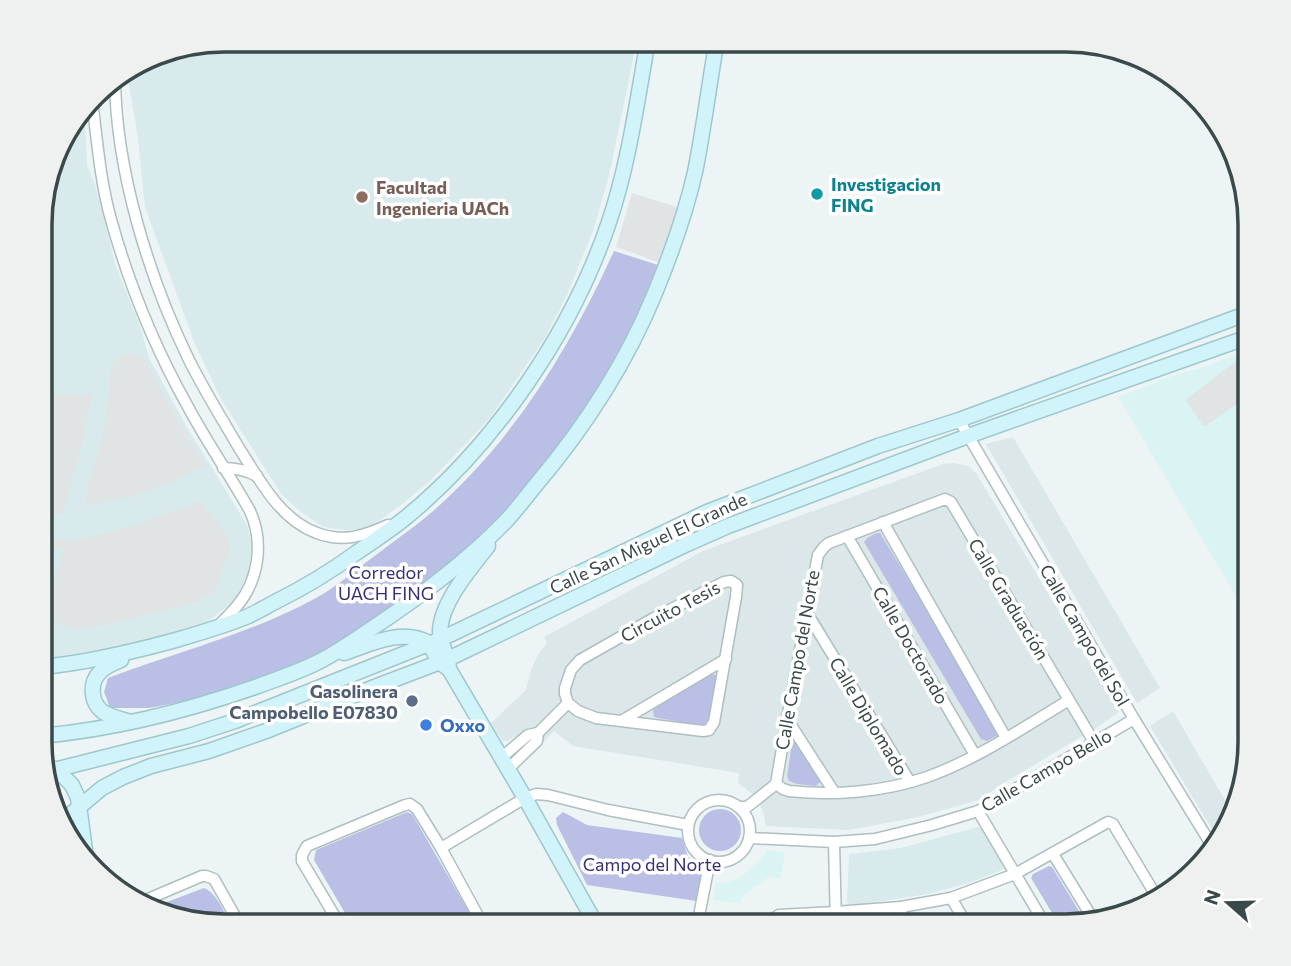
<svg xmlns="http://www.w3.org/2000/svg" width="1291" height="966" font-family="Commissioner,sans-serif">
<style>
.residential{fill:#dbe7e8}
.commercial{fill:#daf4f4}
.education{fill:#d8eaec}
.green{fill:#b9bfe5}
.parking{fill:#e0e4e4}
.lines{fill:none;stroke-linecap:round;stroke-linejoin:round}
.street-casing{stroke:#afbfc0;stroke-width:13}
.secondary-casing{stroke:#9ec7cd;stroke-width:17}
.street{stroke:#fff;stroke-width:10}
.secondary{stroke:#d1f4fa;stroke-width:14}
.culture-dot{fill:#0f9aa8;stroke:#fff;stroke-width:2.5}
.education-dot{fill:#8d6e63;stroke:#fff;stroke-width:2.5}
.service-dot{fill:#5c6f8a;stroke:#fff;stroke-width:2.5}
.shop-dot{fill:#3f7fe0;stroke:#fff;stroke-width:2.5}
.labels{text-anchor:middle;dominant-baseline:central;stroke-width:7;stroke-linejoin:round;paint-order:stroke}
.culture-label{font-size:18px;font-weight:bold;fill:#0d838f;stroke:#fff;text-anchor:start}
.education-label{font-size:18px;font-weight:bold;fill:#785e54;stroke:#fff;text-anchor:start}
.street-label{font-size:18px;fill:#3a4949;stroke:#fff}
.park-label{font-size:18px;fill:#333177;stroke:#fff}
.service-label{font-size:18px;font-weight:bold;fill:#4e5e75;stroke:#fff;text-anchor:end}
.shop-label{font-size:18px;font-weight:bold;fill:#366cbe;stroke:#fff;text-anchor:start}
.rim{fill:none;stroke:#3a4949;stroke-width:3.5}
</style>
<rect width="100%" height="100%" fill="#ecf4f5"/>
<!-- residential -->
<g class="residential">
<path d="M1013 437 1160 688 1137 703 986 444Z"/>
<path d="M954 463 968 466 976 473 1119 712 1096 728 1007 781 979 800 918 817 849 830 766 826 763 811 754 795 738 783 739 773 573 746 554 731 530 756 514 737 508 741H503L491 723 526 690 531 670 538 655 547 643 544 637 703 551 943 464Z"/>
<path d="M1173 711 1234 816 1219 841 1150 726Z"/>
</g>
<!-- commercial -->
<g class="commercial">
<path d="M1236 355 1243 356 1245 360 1251 358 1250 620 1118 397 1186 371 1195 370Z"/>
<path d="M767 850 785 852 781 879 769 877 742 896 740 903 713 900 716 883 729 882 738 879 759 862Z"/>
</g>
<!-- education -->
<g class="education">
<path d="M225 40H637L609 176 593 231 566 297 543 341 490 418 468 441 434 477 405 502 369 528 346 530 323 527 301 512 282 495 221 399 195 344 145 207 138 138 127 72 165 50Z"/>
<path d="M84 109 87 164 98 194 115 264 141 329 149 358 188 429 247 525 252 546 248 573 235 600 202 626 144 643 41 659 42 200 65 133Z"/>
<path d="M978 827 982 829 1004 864 1002 870 972 882 928 894 863 904 851 905 847 902 849 854 901 848Z"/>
</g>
<!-- green -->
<g class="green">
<path d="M614 251 658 265 641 309 622 352 555 456 490 529 428 585 319 655 229 693 149 708H110L104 692 108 678C177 652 250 634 316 598 337 587 356 569 376 555 398 538 422 522 442 503 518 434 572 343 614 251Z"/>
<path d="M877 533H880L997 726 998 735 987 741 981 739 864 542 867 538Z"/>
<path d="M712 674 717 676 718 680 707 724 701 726 654 717 653 710 658 702Z"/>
<path d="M796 741 821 781 816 786 797 784 789 781 787 776 792 744Z"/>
<circle cx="720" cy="830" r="21"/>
<path d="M407 812 412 814 472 917 471 925H352L314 860 316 850Z"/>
<path d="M563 812 587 825 682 838 688 857 704 872 697 901 587 885 557 825 556 818Z"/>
<path d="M1049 866 1052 867 1085 921 1060 926 1031 878 1033 874Z"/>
<path d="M204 888C218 894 224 913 231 925H213L158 913 159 905Z"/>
</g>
<!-- parking -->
<g class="parking">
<path d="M632 193 680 208 663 264 616 247Z"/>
<path d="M133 353 144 359 180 424 206 465 177 480 130 497 85 506 88 486 104 430 109 395 111 369 114 362 121 355Z"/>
<path d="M1243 356 1245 360 1251 358V394L1204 427 1185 400Z"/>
<path d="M41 394 92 395 82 442 63 513 41 515Z"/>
<path d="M200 501 227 536 230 543 229 551 216 588 210 595 191 604 108 624 77 629 56 623 51 616 49 608V595L64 549H49L41 578V544L99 535 142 523Z"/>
</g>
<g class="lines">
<!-- street casing -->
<g class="street-casing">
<g id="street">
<path d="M115 79C116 171 149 278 189 360 204 390 222 419 239 448 259 479 280 520 317 533 343 543 364 536 388 525"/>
<path d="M92 100C97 139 100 179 110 216 128 282 154 346 187 405 206 441 230 475 250 511 264 542 259 580 237 606 231 613 224 620 217 627"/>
<path d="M959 420 1134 719 1214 849"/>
<path d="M223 468C236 468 246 470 257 476"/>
<path d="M883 522 1006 738"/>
<path d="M847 536 975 755"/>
<path d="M731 581 737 585 736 597 714 722 709 730 703 731 596 718 578 711 568 703 565 694V688L571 670 580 660 654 618 724 582Z"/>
<path d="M807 613 910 782"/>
<path d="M1069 700C1023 728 977 759 927 777 884 792 834 796 789 791L783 789 776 784 787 719 818 555 824 547 829 543 945 499 951 502 1094 742"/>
<path d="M787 719 834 792"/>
<path d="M623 720 726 659"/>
<path d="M501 758 528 735 538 733"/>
<path d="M508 769 537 741 538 733 568 703"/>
<circle cx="719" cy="831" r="31"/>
<path d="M738 807H747L776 784"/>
<path d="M978 811 1046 926"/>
<path d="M749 838 834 842 875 839 932 825 978 811 1134 719"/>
<path d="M834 842 836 926"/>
<path d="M441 848 525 798 536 794 548 795 608 810 688 825"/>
<path d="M1053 854 1093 919"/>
<path d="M951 898 968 926"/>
<path d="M144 906 148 899 202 876H206L214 879 240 925"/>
<path d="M901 907 902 926"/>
<path d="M340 925 302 861V855L307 846 405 805 410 804 417 809 441 848 483 925"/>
<path d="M697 926 710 860"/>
<path d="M771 926 773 919 779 915 835 912 901 907 951 898 1015 874 1108 822 1113 824 1158 899"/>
</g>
</g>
<!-- secondary casing -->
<g class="secondary-casing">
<g id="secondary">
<path d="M344 653C371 644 401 628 429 643L439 662 449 669 525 798 597 926"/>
<path d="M121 660C114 663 106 666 101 671 89 682 90 702 103 712 111 717 121 719 130 722"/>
<path d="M41 667C87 663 132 652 176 640 200 633 224 626 246 617 256 613 265 607 275 602 303 588 330 572 356 553 372 542 389 531 404 519 494 446 572 332 609 222 629 163 637 101 648 40"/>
<path d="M449 668C448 655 440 644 440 631 441 602 471 568 488 546"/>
<path d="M41 736C115 729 187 711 258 686 279 678 302 671 322 660 339 651 355 640 371 629 418 598 465 563 504 523 515 512 525 498 535 486 584 428 626 364 655 293 671 254 686 212 695 172 704 128 709 84 717 40"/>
<path d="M56 769 72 785 78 798 86 858"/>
<path d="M46 772 189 736 235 721 441 639 707 512 878 446 959 420 1251 312"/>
<path d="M58 819 71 814 102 788 123 777 151 766 209 751 266 731 377 686 448 659 685 545 728 526 968 436 1251 336"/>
</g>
</g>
<!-- street -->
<use href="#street" class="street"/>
<!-- secondary -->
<use href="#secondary" class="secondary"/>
</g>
<!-- markers -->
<circle class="culture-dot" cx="817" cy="194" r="7"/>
<circle class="education-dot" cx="362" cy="197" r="7"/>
<circle class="service-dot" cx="412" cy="701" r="7"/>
<circle class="shop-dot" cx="426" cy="725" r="7"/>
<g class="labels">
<!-- culture labels -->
<g class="culture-label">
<text x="831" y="184">Investigacion<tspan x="831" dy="21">FING</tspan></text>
</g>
<!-- education labels -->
<g class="education-label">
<text x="376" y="187">Facultad<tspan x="376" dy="21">Ingenieria UACh</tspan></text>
</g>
<!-- street labels -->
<g class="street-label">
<text transform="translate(648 543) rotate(-25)">Calle San Miguel El Grande</text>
<text transform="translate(1009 599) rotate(59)">Calle Graduación</text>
<text transform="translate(670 611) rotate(-28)">Circuito Tesis</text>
<text transform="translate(1085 635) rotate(60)">Calle Campo del Sol</text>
<text transform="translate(911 645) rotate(60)">Calle Doctorado</text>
<text transform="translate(797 660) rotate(-80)">Calle Campo del Norte</text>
<text transform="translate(869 716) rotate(59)">Calle Diplomado</text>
<text transform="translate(1046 770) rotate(-30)">Calle Campo Bello</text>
</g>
<!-- park labels -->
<g class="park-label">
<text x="386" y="572">Corredor<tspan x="386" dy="21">UACH FING</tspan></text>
<text x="652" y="864">Campo del Norte</text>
</g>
<!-- service labels -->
<g class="service-label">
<text x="398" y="691">Gasolinera<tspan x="398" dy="21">Campobello E07830</tspan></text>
</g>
<!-- shop labels -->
<g class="shop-label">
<text x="440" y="725">Oxxo</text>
</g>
</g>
<!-- crop -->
<path d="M0 0H1291V966H0ZM224 52H1066A172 172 0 0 1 1238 224V742A172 172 0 0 1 1066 914H224A172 172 0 0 1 52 742V224A172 172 0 0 1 224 52Z" fill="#eff0f0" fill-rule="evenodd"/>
<path class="rim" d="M224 52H1066A172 172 0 0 1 1238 224V742A172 172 0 0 1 1066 914H224A172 172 0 0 1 52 742V224A172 172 0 0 1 224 52Z"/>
<!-- north arrow -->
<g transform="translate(1228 903) rotate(290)" stroke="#ffffff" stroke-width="5" paint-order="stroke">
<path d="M0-5L12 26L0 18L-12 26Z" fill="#3a4949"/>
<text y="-10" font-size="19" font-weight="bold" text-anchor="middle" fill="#3a4949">N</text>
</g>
</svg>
